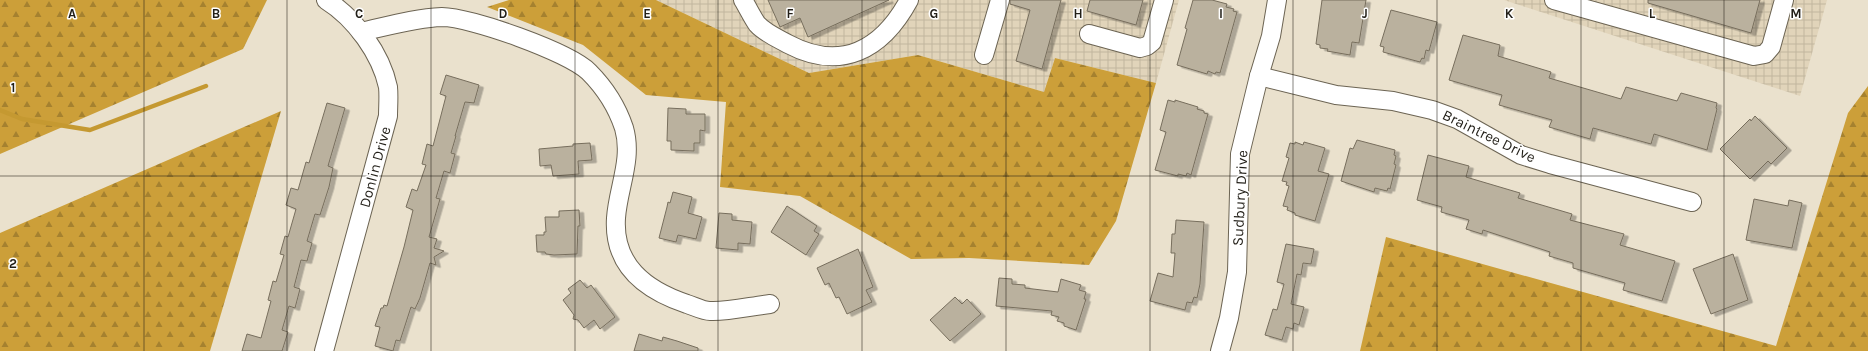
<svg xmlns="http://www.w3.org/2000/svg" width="1868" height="351" font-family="Karla,sans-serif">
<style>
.industrial{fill:url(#industrial-grid)}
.forest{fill:url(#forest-firs)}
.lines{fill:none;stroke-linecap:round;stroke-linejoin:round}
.stream{stroke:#c59931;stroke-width:4.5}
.building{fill:#bab19e;stroke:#776e5d;filter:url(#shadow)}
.minor-casing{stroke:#6c6453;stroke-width:20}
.minor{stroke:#fff;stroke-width:18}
.grid{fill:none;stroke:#221f18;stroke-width:1;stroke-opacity:0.55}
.labels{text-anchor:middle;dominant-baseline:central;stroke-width:3;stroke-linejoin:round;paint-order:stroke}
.street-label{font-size:15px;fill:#221f18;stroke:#fff}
.grid-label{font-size:13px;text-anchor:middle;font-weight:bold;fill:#221f18;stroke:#fff;stroke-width:3;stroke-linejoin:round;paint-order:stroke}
</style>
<defs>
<pattern id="industrial-grid" width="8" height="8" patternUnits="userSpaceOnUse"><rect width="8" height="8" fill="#e1d4ba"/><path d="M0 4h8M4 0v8" fill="none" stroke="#c1b69f"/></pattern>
<pattern id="forest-firs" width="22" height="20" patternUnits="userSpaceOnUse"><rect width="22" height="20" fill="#cc9f39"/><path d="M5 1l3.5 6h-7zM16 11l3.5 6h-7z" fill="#a5812f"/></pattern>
<filter id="shadow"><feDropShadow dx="4.5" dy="2.5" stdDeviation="0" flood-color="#0004"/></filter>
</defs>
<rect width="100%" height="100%" fill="#eae1cd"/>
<!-- industrial -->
<g class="industrial">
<path d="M656 0H1179L1156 83 1055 58 1044 92 918 55 809 73Z"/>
<path d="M1504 0H1827L1800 96Z"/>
</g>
<!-- forest -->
<g class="forest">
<path d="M0 0H267L243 49 0 154Z"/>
<path d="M509 0H656L809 73 918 55 1044 92 1055 58 1156 83 1116 221 1089 265 969 258 911 259 800 196 720 187 726 102 646 95 583 45 487 7Z"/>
<path d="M1868 86V351H1360L1386 237 1776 346 1848 113Z"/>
<path d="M281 111 210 351H0V233Z"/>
</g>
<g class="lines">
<!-- stream -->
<path class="stream" d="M0 110 22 119 90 130 206 86"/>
</g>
<!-- building -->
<g class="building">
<path d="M768 0H889L808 37 800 18 780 27Z"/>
<path d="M1010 0H1061L1042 69 1016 61 1030 10 1010 4Z"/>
<path d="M1090 0H1143L1136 25 1087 11Z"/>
<path d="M1193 0H1212L1227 4 1226 7 1234 9 1233 11 1237 12 1220 73 1216 72 1215 74 1208 71 1207 74 1177 65 1187 29 1185 28Z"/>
<path d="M1322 0H1366L1359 43 1352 42 1350 55 1327 51 1328 49 1320 48V45L1316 44Z"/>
<path d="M1648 0H1760L1751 33 1648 3Z"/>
<path d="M1391 10 1437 22 1429 51 1426 50 1424 59 1422 58 1420 62 1383 52 1384 47 1380 46Z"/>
<path d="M1463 35 1500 45 1498 56 1551 72 1549 78 1621 99 1626 87 1677 101 1681 93 1717 103 1716 108 1717 109 1707 150 1654 134 1651 144 1593 128 1590 139 1549 127 1552 120 1499 105 1502 95 1449 80Z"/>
<path d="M446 75 479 85 474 103 465 102 455 136H456L451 153 455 154 450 173 444 171 436 198 440 199 429 237 437 239 434 248 444 251 434 257 436 265 430 263 420 298 415 309 411 307 400 341 396 340 393 351 375 346 380 327 375 326 381 308H383L384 305 387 306 404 247 413 210 406 207 412 189 417 191 426 165 422 164 427 144 433 146 446 96 440 94Z"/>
<path d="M1168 100 1175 102V100L1198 107 1197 109 1204 111V113L1208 114 1191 175 1187 173 1186 176 1178 174V176L1155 170 1166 132 1160 130Z"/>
<path d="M327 103 345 108 328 166 333 168 329 187 320 215 315 214 307 241 312 243 307 261 301 260 294 287 300 289 295 308 289 306 282 330 288 332 282 351H242L247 334 261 338 271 301 268 300 273 281 276 282 284 255 280 254 285 236 288 237 296 209 286 205 291 188 298 190 306 162 309 163Z"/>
<path d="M668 108 686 109V114H705V131L700 130V143H694V151L671 150V141H667Z"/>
<path d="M1755 116 1787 148 1771 164 1768 161 1750 179 1720 149 1750 119 1751 121Z"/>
<path d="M1357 140 1395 150 1394 155 1396 156 1394 164 1396 165 1390 189 1388 188 1387 191 1375 188 1374 192 1341 181 1350 148 1353 149Z"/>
<path d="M1295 142 1303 145 1304 142 1325 148 1318 171 1329 174 1315 221 1295 215V213L1287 210 1288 207 1283 206 1289 186 1286 185 1287 182 1282 181 1289 158 1286 157 1290 143 1295 144Z"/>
<path d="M590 143 592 160 578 161 579 174 553 176 551 165 540 166 539 149 573 146V144Z"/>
<path d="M1428 155 1469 166 1466 177 1520 193 1518 198 1572 214 1570 220 1624 234 1620 245 1675 261 1662 301 1623 290 1625 283 1573 268V263L1549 256 1550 252 1483 230 1482 234 1466 229 1469 220 1441 212 1442 207 1417 200Z"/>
<path d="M673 192 692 197 688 213 702 217 696 239 678 235 676 242 659 238 667 207 668 202 670 203Z"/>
<path d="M1754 199 1788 206 1789 200 1802 203 1792 248 1746 240Z"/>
<path d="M787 206 817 226 814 231 819 234 806 255 771 232Z"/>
<path d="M579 210 580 226H578L577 254 554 255 546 254 545 252H537L536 235H544V232H546L545 217H559V211Z"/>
<path d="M719 213 732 214V220L752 222 750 244 738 243V250L716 248Z"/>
<path d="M1176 220 1204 222 1200 284 1197 298 1194 297 1192 303 1187 302 1185 310 1150 301 1158 273 1173 277 1175 253H1171L1172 234H1175Z"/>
<path d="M1286 244 1314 249 1311 264 1303 263 1301 275 1297 274 1291 304 1304 307 1299 325 1294 323 1293 329 1286 327 1282 340 1265 335 1273 309 1277 310 1284 284 1277 282Z"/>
<path d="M858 249 873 287 866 290 872 302 847 314 839 297 836 298 829 283 825 285 817 268Z"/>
<path d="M1733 254 1748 300 1711 314 1693 269Z"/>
<path d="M999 278 1012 279V284L1025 285V288L1058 292 1061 279 1081 285 1079 290 1086 292 1084 299H1086L1076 330 1064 326V323L1057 321 1059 317 1051 315 1052 311 996 306Z"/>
<path d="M580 280 587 288 591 285 615 317 600 329 594 320 584 328 578 320 573 319 574 315 563 300 571 293 568 289Z"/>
<path d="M955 297 962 304 967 299 981 314 950 341 930 320Z"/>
<path d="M639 334 662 341 663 337 677 341 698 348V351H634Z"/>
</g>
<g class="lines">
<!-- minor casing -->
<g class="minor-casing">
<g id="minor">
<path d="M743 0C748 8 752 17 757 24 765 33 777 38 788 44 841 72 882 50 909 0"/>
<path d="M1554 0 1754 56 1765 54 1771 47 1784 0"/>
<path d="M361 32C388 26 415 18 442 17 470 17 569 52 589 72 604 87 617 107 624 128 633 159 618 188 616 218 613 265 645 290 687 304 694 306 703 311 710 311 727 312 752 306 770 304"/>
<path d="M1089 34 1140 48 1147 46 1152 42 1164 0"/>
<path d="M984 55 1000 0"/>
<path d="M1259 76 1336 95 1393 101 1432 110 1457 119 1521 155 1550 164 1692 202"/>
<path d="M324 351 388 116C388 107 389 96 388 87 381 54 355 18 326 0"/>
<path d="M1220 351 1229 318 1237 272 1240 154 1259 76 1271 36 1277 0"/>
</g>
</g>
<!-- minor -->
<use href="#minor" class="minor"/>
</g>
<!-- grid -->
<path class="grid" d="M144 0V351M287 0V351M431 0V351M575 0V351M718 0V351M862 0V351M1006 0V351M1150 0V351M1293 0V351M1437 0V351M1581 0V351M1724 0V351M0 176H1868"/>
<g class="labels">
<!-- street labels -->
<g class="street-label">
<text transform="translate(1489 136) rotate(26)">Braintree Drive</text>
<text transform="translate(375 167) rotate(-75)">Donlin Drive</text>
<text transform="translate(1240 198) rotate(-87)">Sudbury Drive</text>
</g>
</g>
<g class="grid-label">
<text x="72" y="18">A</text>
<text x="216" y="18">B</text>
<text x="359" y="18">C</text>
<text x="503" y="18">D</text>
<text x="647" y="18">E</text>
<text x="790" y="18">F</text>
<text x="934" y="18">G</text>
<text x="1078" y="18">H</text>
<text x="1221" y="18">I</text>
<text x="1365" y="18">J</text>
<text x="1509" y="18">K</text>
<text x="1652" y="18">L</text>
<text x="1796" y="18">M</text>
<text x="13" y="92">1</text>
<text x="13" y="268">2</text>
</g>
</svg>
